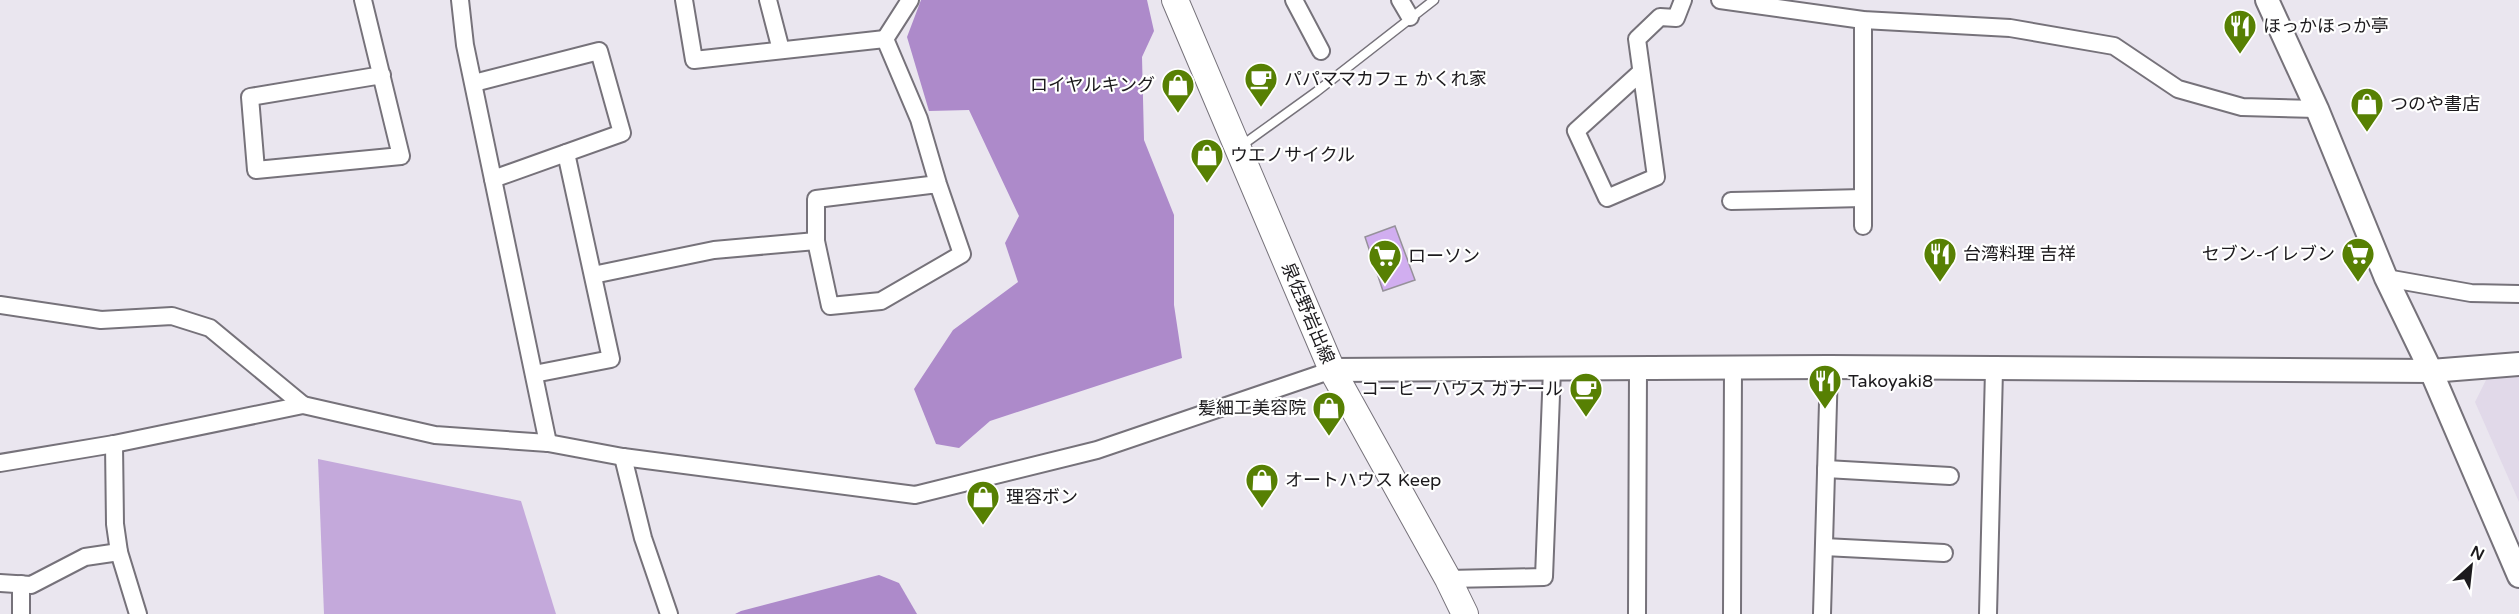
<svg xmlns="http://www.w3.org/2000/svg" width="2519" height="614" font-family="'Varela Round','Noto Sans JP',sans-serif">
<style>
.built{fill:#e1d9e9}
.green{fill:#c4a9db}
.water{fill:#ad8aca}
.building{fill:#d1aef0;stroke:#96919a;stroke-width:1.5}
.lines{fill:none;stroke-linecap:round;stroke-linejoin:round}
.lane-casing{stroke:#76727a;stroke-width:11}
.street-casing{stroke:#76727a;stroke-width:20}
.secondary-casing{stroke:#76727a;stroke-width:26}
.primary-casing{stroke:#76727a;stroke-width:28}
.lane{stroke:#fff;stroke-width:8}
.street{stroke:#fff;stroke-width:16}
.secondary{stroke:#fff;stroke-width:22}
.primary{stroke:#fff;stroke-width:26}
.labels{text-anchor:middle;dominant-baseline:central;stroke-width:4.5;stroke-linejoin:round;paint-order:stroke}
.poi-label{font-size:18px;fill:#1c1a1d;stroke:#fff;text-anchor:start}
.street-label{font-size:18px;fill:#1c1a1d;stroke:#fff}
</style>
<rect width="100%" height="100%" fill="#eae6ef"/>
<!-- built -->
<path class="built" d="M2519 376V502L2475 402 2487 378Z"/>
<!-- green -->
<path class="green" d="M318 459 521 501 556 614H324Z"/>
<!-- water -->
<g class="water">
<path d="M921 0H1147L1154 31 1142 57 1144 140 1174 215V305L1182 358 990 421 959 448 936 444 914 389 953 330 1018 282 1005 243 1019 216 969 110 929 111 907 37Z"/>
<path d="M879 575 899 583 917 614H735L741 611Z"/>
</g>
<!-- building -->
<path class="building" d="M1395 226 1415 280 1383 291 1365 237Z"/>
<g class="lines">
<!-- lane casing -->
<g class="lane-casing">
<path id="lane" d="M1241 146 1316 92 1434 0"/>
</g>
<!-- street casing -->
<g class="street-casing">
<g id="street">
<path d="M363 0 401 156 256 170 250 97 382 75"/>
<path d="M460 0 465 45 548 443"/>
<path d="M684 0 694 60 885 39"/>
<path d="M768 0 781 50"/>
<path d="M910 0 885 39 919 119 938 184 962 254 881 301 830 306 816 241V199L938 184"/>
<path d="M1294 0 1321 51"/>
<path d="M1400 0 1410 17"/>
<path d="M1720 0 1863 20 2010 28 2114 46 2178 89 2242 107 2317 109"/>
<path d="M1641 72 1576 131 1607 198 1656 177 1637 39 1660 17 1676 18 1683 0"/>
<path d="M474 83 599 51 622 133 493 179"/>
<path d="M1731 201 1863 198"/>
<path d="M1863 226V20"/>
<path d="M593 275 714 250 816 241"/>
<path d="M2386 278 2471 293 2519 294"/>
<path d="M0 305 101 320 172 316 210 328 303 405"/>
<path d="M534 374 611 359 566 153"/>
<path d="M114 444 115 524 119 552 138 614"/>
<path d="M623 457 643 538 669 614"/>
<path d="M0 463 114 444 303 405 435 435 548 443 623 457 915 495 1097 450 1332 370"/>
<path d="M1826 469 1950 476"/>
<path d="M1824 547 1944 553"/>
<path d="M1448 579 1544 577 1552 369"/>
<path d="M0 583 31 585 85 557 119 552"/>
<path d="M21 614V584"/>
<path d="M1637 614 1638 369"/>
<path d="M1732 614 1733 368"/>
<path d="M1822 614 1829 367"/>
<path d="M1988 614 1994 370"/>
</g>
</g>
<!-- secondary casing -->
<g class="secondary-casing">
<g id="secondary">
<path d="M2267 0 2317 109 2386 278 2431 371 2519 576"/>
<path d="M1332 370 1829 367 2431 371 2519 364"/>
</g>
</g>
<!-- primary casing -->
<g class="primary-casing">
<path id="primary" d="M1175 0 1332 370 1448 579 1465 614"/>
</g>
<!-- lane -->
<use href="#lane" class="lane"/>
<!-- street -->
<use href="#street" class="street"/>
<!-- secondary -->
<use href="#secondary" class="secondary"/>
<!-- primary -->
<use href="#primary" class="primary"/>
</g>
<!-- icons -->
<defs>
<g id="restaurant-pin" transform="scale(1.725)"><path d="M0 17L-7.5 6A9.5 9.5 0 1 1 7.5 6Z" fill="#578003" stroke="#fff"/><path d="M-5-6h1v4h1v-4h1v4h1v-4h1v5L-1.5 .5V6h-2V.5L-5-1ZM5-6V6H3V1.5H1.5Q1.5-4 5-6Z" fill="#fff"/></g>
<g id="cafe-pin" transform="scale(1.725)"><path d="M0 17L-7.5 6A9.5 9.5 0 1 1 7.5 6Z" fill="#578003" stroke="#fff"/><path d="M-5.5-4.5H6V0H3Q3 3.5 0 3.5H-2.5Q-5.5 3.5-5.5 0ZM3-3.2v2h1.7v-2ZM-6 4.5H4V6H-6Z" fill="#fff"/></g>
<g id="shop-pin" transform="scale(1.725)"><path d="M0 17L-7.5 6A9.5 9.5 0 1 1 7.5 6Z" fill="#578003" stroke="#fff"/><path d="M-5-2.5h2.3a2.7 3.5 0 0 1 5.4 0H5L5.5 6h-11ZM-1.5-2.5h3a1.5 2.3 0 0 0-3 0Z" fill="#fff"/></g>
<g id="supermarket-pin" transform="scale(1.725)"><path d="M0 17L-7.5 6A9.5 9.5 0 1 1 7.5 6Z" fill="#578003" stroke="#fff"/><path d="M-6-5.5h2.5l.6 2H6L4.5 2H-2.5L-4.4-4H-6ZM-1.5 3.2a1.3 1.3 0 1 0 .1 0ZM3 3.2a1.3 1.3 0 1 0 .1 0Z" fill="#fff"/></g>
</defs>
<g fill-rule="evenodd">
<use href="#restaurant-pin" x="2240" y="26"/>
<use href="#cafe-pin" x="1261" y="79"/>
<use href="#shop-pin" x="1178" y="85"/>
<use href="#shop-pin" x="2367" y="104"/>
<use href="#shop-pin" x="1207" y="155"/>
<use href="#restaurant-pin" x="1940" y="254"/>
<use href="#supermarket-pin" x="2358" y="254"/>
<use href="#supermarket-pin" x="1385" y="256"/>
<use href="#restaurant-pin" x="1825" y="381"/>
<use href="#cafe-pin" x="1586" y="389"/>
<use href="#shop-pin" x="1329" y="408"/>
<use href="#shop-pin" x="1262" y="480"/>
<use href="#shop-pin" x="983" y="497"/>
</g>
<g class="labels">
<!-- poi labels -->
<g class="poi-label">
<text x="2263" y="26">ほっかほっか亭</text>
<text x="1284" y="79">パパママカフェ かくれ家</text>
<text x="1155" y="85" text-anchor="end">ロイヤルキング</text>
<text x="2390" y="104">つのや書店</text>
<text x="1230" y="155">ウエノサイクル</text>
<text x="1963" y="254">台湾料理 吉祥</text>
<text x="2335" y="254" text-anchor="end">セブン-イレブン</text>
<text x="1408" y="256">ローソン</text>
<text x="1848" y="381">Takoyaki8</text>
<text x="1563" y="389" text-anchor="end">コーヒーハウス ガナール</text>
<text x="1306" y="408" text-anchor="end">髪細工美容院</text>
<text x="1285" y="480">オートハウス Keep</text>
<text x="1006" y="497">理容ボン</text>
</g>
<!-- street labels -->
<g class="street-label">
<text transform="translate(1308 313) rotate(67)">泉佐野岩出線</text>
</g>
</g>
<!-- north arrow -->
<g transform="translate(2471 566) rotate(27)" stroke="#ffffff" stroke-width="4.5" paint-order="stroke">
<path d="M0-4.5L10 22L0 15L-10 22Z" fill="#1c1a1d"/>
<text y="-9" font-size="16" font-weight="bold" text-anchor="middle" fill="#1c1a1d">N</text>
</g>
</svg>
